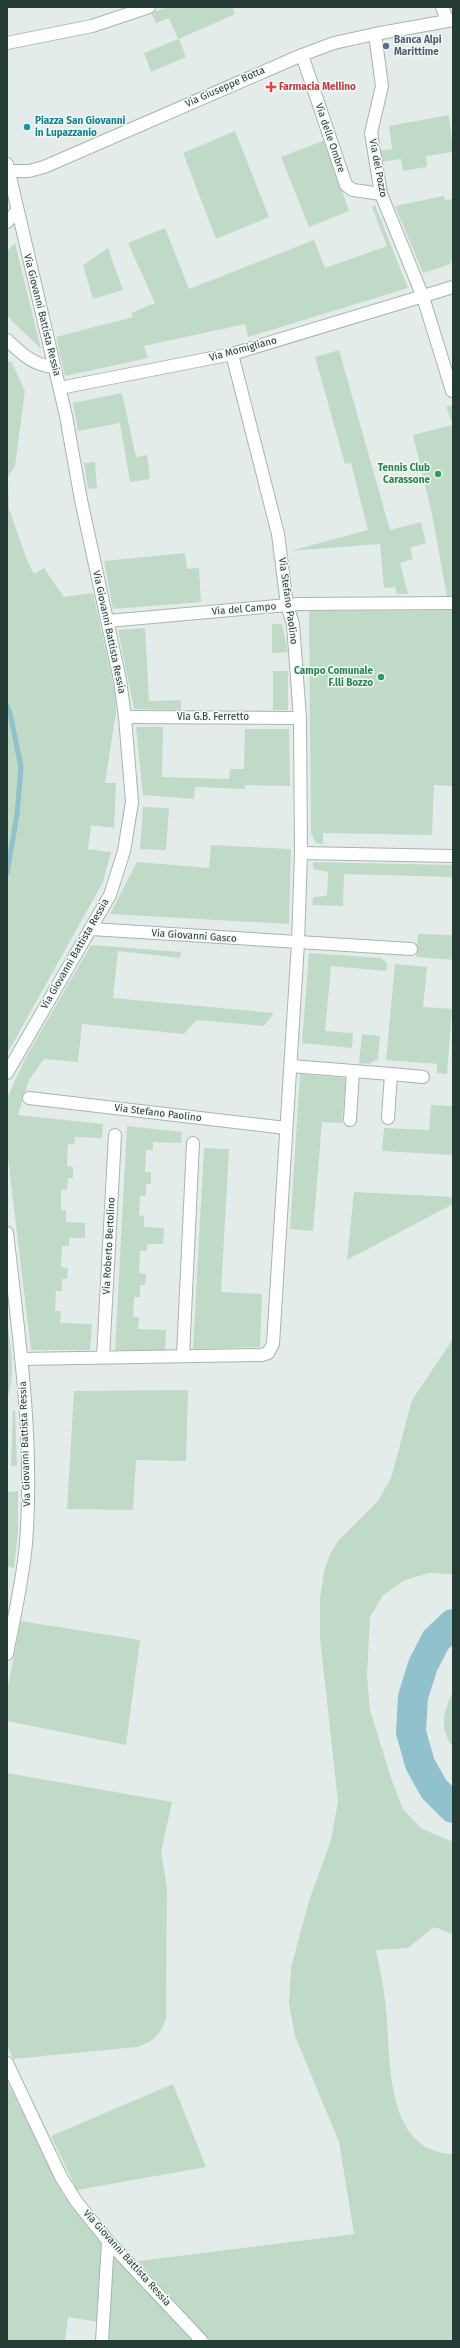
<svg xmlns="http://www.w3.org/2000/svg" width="460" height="2348" font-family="'Fira Sans',sans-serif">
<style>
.green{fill:#bfdbc7}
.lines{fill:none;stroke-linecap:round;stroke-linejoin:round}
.stream{stroke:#91c1cc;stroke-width:5}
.river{stroke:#91c1cc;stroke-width:30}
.minor-casing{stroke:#a7b4b0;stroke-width:14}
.minor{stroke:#fff;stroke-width:12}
.service-dot{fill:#5c6f8a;stroke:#f4f9f6;stroke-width:1.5}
.health-dot{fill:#e0444e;stroke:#f4f9f6;stroke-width:1.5}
.culture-dot{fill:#0f9aa8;stroke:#f4f9f6;stroke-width:1.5}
.leisure-dot{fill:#2e9e5b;stroke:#f4f9f6;stroke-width:1.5}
.labels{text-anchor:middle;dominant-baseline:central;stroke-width:3;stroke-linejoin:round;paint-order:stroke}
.service-label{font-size:10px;font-weight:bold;fill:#4e5e75;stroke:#f4f9f6;text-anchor:start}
.street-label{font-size:10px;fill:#253c36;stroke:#f4f9f6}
.health-label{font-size:10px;font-weight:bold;fill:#be3a42;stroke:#f4f9f6;text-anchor:start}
.culture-label{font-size:10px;font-weight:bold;fill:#0d838f;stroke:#f4f9f6;text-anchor:start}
.leisure-label{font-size:10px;font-weight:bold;fill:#27864d;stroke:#f4f9f6;text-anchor:end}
</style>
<rect width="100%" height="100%" fill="#e4ece9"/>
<!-- green -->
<g class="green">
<path d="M167 7H232L235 14 179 39 186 57 151 72 144 53 178 39 169 18 156 23 151 13Z"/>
<path d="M449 115 453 152 426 156 427 167 403 171 401 159 380 162 378 151 392 149 389 126Z"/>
<path d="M235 131 269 217 216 239 183 153Z"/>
<path d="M325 140 349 211 309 227 281 157Z"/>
<path d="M444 196 445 200 453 199V260L450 261 451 264 423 273 395 206Z"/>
<path d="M375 205 408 288 248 337 245 324 144 346 148 358 65 376 56 337 133 317 131 313 155 303 128 243 165 228 189 289 314 240 325 268 387 246 372 207Z"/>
<path d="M15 243 41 349 7 316V251Z"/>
<path d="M108 248 123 290 93 299 83 265Z"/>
<path d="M339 350 390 530 421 522 426 543 410 548 413 559 400 563 408 594H397L395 587 384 588 380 544 290 551 368 530 351 463 345 464 315 357Z"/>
<path d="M11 361 25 391 15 466 8 477 9 509 27 560 34 574 44 568 64 597 93 593 116 697V712L105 783H116L114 828 91 825 88 849 111 852 103 882 7 1054V362Z"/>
<path d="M122 393 136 457 147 455 150 479 130 482 120 423 78 431 73 403Z"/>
<path d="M453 405V597H447L432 514 413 435 453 425 446 407Z"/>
<path d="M95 462 97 488 88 489 84 463Z"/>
<path d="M185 553 187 569 199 568 201 602 113 609 104 561Z"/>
<path d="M453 610V786L434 785 432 835 323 833V844L316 843 311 833 309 611Z"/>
<path d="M272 624H282L288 652 272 653Z"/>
<path d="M145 628 149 701 181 700V710L134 709 118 630Z"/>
<rect x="273" y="671" width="15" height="39"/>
<path d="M136 727H163L162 777 229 779 230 769H244L245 729H289L290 786 245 785V789L195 787 194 799 143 795Z"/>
<path d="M143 807 169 808 166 850 140 849Z"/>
<path d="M211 845 291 849 289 924 110 914 137 862 209 868Z"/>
<path d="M313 862 453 865V877L344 874 343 906 312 905 313 897 327 896 328 872 313 869Z"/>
<path d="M418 934 453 935V960L416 957Z"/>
<path d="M91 945 181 952 180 958 118 951 113 998 274 1013 264 1026 197 1020 184 1034 82 1024 78 1062 44 1059 29 1080 18 1115 103 1124 102 1138 75 1137 74 1145 68 1144 67 1166 73 1167V1178H68L67 1190H61V1210H66V1222L85 1223V1238H69V1246H62L61 1267 68 1268 67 1279H62V1291H56L55 1311H61L60 1323 92 1324 90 1350H31L7 1150V1098L26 1057Z"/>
<path d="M309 953 381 958 387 963 386 971 331 966 325 1031 353 1033 352 1048 302 1043Z"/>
<path d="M395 964 427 967 423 1007 452 1009 447 1074 437 1073V1064L386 1060Z"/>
<path d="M362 1034 380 1036 378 1059 369 1064 359 1063Z"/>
<path d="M300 1074 346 1078 342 1123 322 1122 313 1231 290 1229Z"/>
<path d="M431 1105 453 1106V1155L382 1151 384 1128 429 1130Z"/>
<path d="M127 1126 182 1132 181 1143 153 1142V1150H146L145 1172H151V1184H146V1196H140L139 1215 144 1216V1227L164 1228 163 1244H147V1251H140L139 1273 146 1274 145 1285H140V1297H134L133 1317H139L138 1329 166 1330 165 1350H115Z"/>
<path d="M204 1148 229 1149 221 1292 262 1294 260 1347 193 1349Z"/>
<path d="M354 1192 453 1197V1204L347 1260Z"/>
<path d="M7 1319C10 1345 17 1374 7 1399Z"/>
<path d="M453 1339V1574L429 1573 405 1580 383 1595 370 1617 367 1676 370 1710 391 1778 403 1809 421 1828 453 1842V1934L434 1927 408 1948 376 1950C380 1969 384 1989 386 2008 391 2055 383 2152 453 2154V2341H210L138 2261 354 2234 339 2142 295 2036 289 2004 291 1967 309 1901 331 1840 338 1802 320 1638V1599L324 1571 330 1554 339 1540 378 1501 391 1478 412 1400Z"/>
<path d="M188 1390 186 1461 136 1460 133 1510 67 1509 74 1391Z"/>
<path d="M15 1409 17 1466H11L13 1411Z"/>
<path d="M18 1491V1532L14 1568 7 1567V1492Z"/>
<path d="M21 1621 140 1640 126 1745 7 1721V1691Z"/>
<path d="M453 1691V1747C438 1728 444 1711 453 1691Z"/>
<path d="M7 1773 172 1802 161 1852 167 1888 166 2019C160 2035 153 2042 137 2047L13 2059 7 2045Z"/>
<path d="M7 2081 63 2195 103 2245 98 2322 68 2317 65 2341H7Z"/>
<path d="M173 2084 206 2167 77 2190 51 2136Z"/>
<path d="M112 2255 183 2329 194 2341H106Z"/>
</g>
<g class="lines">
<!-- stream -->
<path class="stream" d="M7 706 10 713 21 767 17 815 7 873"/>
<!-- river -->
<path class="river" d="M453 1624 436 1640 423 1665 413 1697 411 1732 420 1764 434 1789 453 1808"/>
<!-- minor casing -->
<g class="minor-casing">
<g id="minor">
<path d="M442 7 447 20"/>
<path d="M375 34 382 86 371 133 381 194 423 297 452 391"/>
<path d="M7 43 92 26 149 7"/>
<path d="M302 55 346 185 353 190 381 194"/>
<path d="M7 164 66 416 81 500 120 680 125 717 132 802 124 851 110 895 7 1073"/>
<path d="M8 171H29L44 167 302 55 334 43 375 34 453 20"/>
<path d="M7 222 17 211"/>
<path d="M7 340C22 354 34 366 55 367"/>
<path d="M60 388 232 354 453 287"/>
<path d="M108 621 299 604 453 603"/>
<path d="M125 717 300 718"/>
<path d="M301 853 453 856"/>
<path d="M91 929 411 949"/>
<path d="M291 1066 391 1074 388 1118"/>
<path d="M391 1074 423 1077"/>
<path d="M29 1098 286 1128"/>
<path d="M350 1120 353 1071"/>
<path d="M7 1233C19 1336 34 1440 26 1543 23 1580 14 1617 7 1654"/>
<path d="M183 1356 193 1143"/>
<path d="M103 1357 115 1135"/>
<path d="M21 1359 262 1355 268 1353 273 1344 298 943 301 853 300 718 293 624 287 605 278 534 232 354"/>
<path d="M7 2063 61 2177 76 2201 108 2241 202 2341"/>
<path d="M102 2341 108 2241"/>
</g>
</g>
<!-- minor -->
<use href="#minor" class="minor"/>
</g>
<!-- markers -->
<circle class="service-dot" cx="386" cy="46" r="4"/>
<path class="health-dot" d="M269 81h4v4h4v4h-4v4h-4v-4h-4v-4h4z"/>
<circle class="culture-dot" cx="27" cy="127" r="4"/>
<g class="leisure-dot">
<circle cx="438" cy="474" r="4"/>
<circle cx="381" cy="677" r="4"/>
</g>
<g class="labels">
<!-- service labels -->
<g class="service-label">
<text x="394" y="40">Banca Alpi<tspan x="394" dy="12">Marittime</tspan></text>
</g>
<!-- street labels -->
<g class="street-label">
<text transform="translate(225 87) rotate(-24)">Via Giuseppe Botta</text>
<text transform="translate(330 138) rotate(71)">Via delle Ombre</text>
<text transform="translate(378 168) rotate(79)">Via del Pozzo</text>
<text transform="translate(42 315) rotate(76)">Via Giovanni Battista Ressia</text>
<text transform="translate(243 349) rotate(-15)">Via Momigliano</text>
<text transform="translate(288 601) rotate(82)">Via Stefano Paolino</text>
<text transform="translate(244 609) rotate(-5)">Via del Campo</text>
<text transform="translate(109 632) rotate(78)">Via Giovanni Battista Ressia</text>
<text x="213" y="717">Via G.B. Ferretto</text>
<text transform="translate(194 936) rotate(4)">Via Giovanni Gasco</text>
<text transform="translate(75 954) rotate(-60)">Via Giovanni Battista Ressia</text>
<text transform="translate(158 1113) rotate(7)">Via Stefano Paolino</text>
<text transform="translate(109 1246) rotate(-87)">Via Roberto Bertolino</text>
<text transform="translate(25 1444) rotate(-92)">Via Giovanni Battista Ressia</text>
<text transform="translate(127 2258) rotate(48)">Via Giovanni Battista Ressia</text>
</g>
<!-- health labels -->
<g class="health-label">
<text x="279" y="87">Farmacia Mellino</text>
</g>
<!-- culture labels -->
<g class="culture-label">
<text x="35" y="121">Piazza San Giovanni<tspan x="35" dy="12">in Lupazzanio</tspan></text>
</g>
<!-- leisure labels -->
<g class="leisure-label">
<text x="430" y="468">Tennis Club<tspan x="430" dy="12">Carassone</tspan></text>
<text x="373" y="671">Campo Comunale<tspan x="373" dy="12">F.lli Bozzo</tspan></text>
</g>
</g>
<!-- border -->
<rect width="460" height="2348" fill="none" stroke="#253c36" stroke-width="16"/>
</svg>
